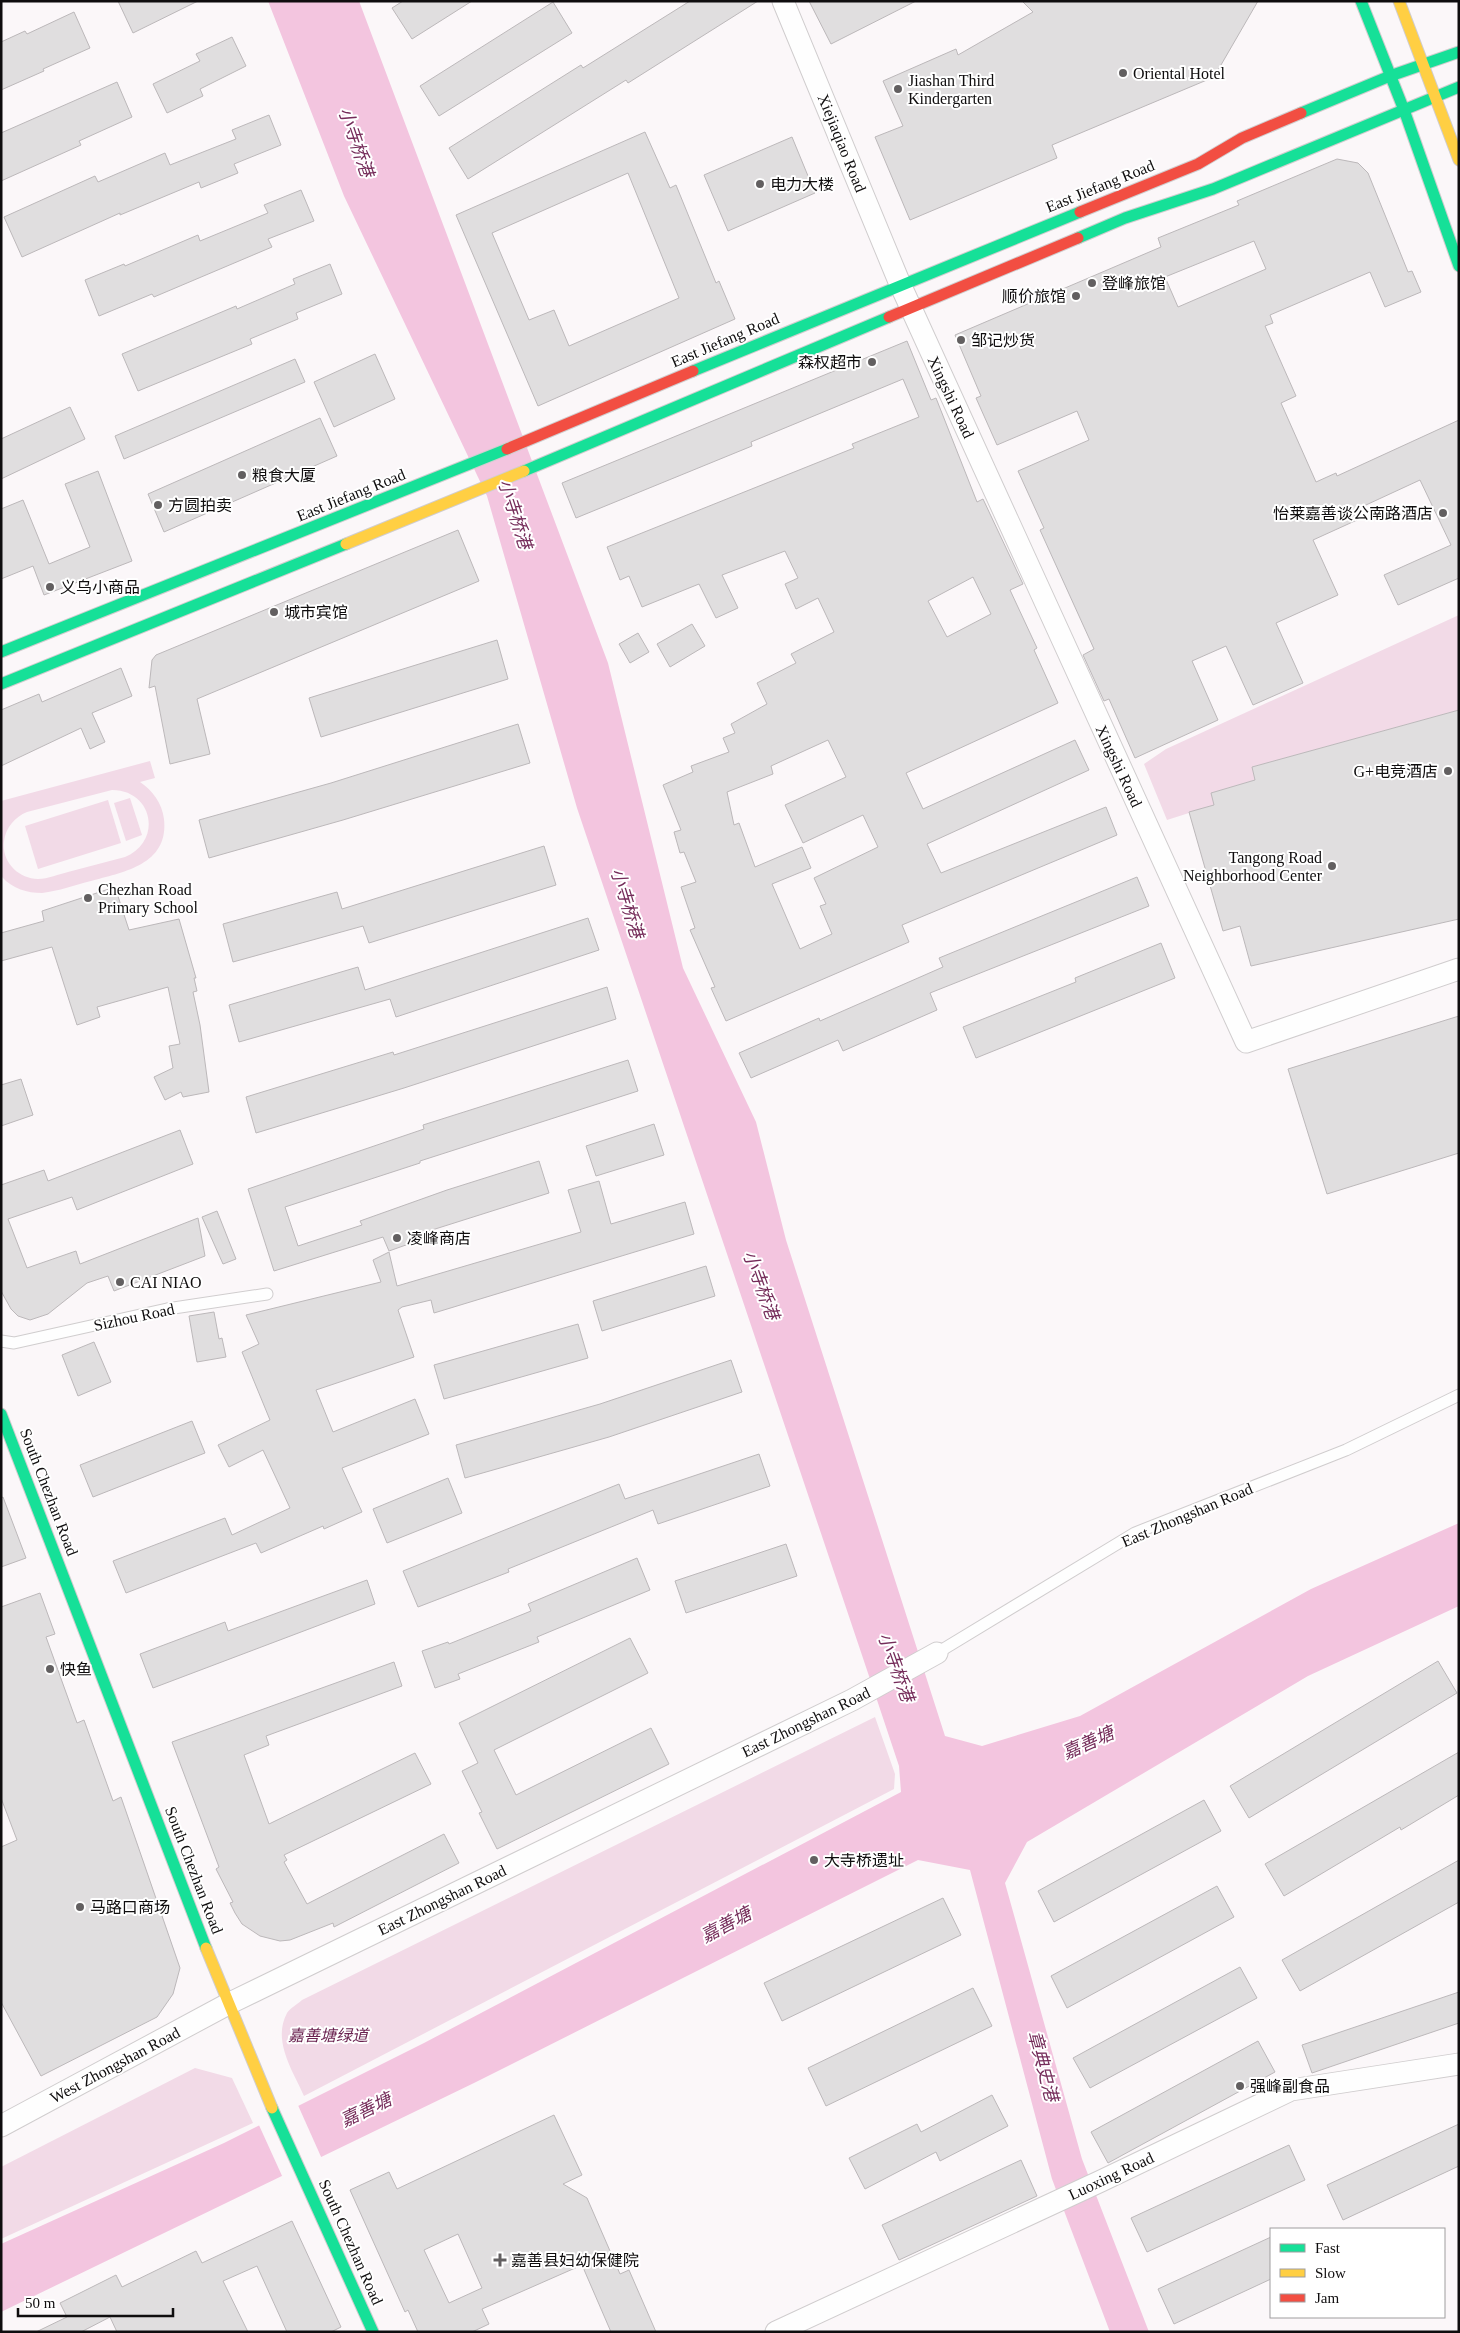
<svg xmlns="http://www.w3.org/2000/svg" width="1460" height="2333" font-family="'Times New Roman','Noto Sans SC',serif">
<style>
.green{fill:#f2dae7;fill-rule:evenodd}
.water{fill:#f3c5df}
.pier{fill:#fbf7f9}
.building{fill:#e0dedf;stroke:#bcb8ba;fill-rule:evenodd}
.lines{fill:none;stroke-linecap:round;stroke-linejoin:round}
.lane-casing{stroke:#d0cdce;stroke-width:13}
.street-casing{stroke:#d0cdce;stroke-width:23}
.fast-casing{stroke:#d0cdce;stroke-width:13}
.slow-casing{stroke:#d0cdce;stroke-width:13}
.jam-casing{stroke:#d0cdce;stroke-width:13}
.lane{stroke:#fefefe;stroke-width:11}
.street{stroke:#fefefe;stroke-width:21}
.fast{stroke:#16e098;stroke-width:11}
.slow{stroke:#ffcf43;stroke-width:11}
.jam{stroke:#f24e42;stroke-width:11}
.poi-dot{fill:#625f60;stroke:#fff;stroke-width:2}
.labels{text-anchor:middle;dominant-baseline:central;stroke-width:4;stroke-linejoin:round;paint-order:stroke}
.poi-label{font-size:16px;fill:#0f0d0e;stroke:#fff;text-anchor:start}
.street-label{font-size:16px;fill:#0f0d0e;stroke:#fff}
.park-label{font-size:16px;font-style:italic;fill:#69214f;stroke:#fff}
.water-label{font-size:18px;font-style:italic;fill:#752c5a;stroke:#fff}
</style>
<rect width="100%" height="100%" fill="#fbf7f9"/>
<!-- green -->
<g class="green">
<path d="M1459 615V710L1252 767 1255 780 1211 793 1214 805 1167 820 1144 764 1166 749Z"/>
<path d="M150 761 155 778 140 782C153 791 162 803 164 819 169 865 123 872 91 881 75 885 59 891 42 893 27 893 13 889 2 877L1 801ZM112 790C153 790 163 841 125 857 106 862 87 867 68 872 59 874 48 879 38 879 18 879 1 861 4 841 6 827 15 817 27 812Z"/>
<path d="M130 798 142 835 126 841 114 803Z"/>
<path d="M108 800 121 843 38 869 25 826Z"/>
<path d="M875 1717 895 1774 894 1789 304 2096C293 2071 272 2041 287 2013 290 2008 298 2004 302 2000Z"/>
<path d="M195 2068 232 2078 253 2123 1 2239V2167Z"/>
</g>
<!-- water -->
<path class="water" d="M268 1H359L608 663 683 968 756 1122 786 1240 945 1736 982 1746 1080 1716 1311 1589 1459 1523V1606L1308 1676 1027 1842 1005 1883 1082 2159 1149 2332H1110L1052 2179 970 1870 918 1860 474 2083 1 2312V2244L224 2143 424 2043 901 1792 899 1766 869 1676 577 808 487 496 344 196Z"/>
<!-- pier -->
<path class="pier" d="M297 2103 322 2159 283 2178 258 2123Z"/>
<!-- building -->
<g class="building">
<path d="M118 1H198L133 33Z"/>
<path d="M403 1H472L412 39 392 8Z"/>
<path d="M690 1H758L628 83 626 80 468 179 449 148 581 65 583 68Z"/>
<path d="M809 1H916L831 44Z"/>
<path d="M1022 1H1258L1214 77 1052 145 1057 158 910 220 875 137 903 126 883 81 956 49 958 55 1033 12Z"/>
<path d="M553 2 572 33 439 116 420 86Z"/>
<path d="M74 12 90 48 43 69 44 71 1 90V42L25 31 27 34Z"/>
<path d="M232 37 246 66 200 89 203 96 167 113 153 84 200 61 196 54Z"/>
<path d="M117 82 132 117 79 141 81 145 1 181V133Z"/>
<path d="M269 115 281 145 234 164 238 173 201 188 199 182 120 215V213L22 257 4 217 95 176 98 182 165 153 170 165 236 139 232 130Z"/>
<path d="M645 132 670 188 676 185 716 283 719 281 735 319 538 406 456 215ZM628 173 679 298 569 346 554 310 529 320 492 233Z"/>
<path d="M792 137 815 193 728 231 704 175Z"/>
<path d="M1337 159 1358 163 1368 173 1408 272 1412 271 1421 292 1385 307 1370 272 1270 315 1273 323 1265 326 1296 396 1281 403 1316 482 1336 473 1337 476 1459 420V578L1398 605 1384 575 1451 545 1420 480 1353 511 1357 520 1313 540 1338 595 1276 623 1303 683 1253 705 1226 646 1192 661 1218 720 1135 758 1109 699 1104 701 1083 655 1094 649 1040 530 1044 528 1018 471 1089 440 1077 411 997 445 976 398 981 396 955 335 1161 247 1158 238 1239 205 1237 201ZM1254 241 1266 269 1178 307 1165 277Z"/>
<path d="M301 190 314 221 268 239 272 247 154 297 152 294 99 316 85 280 124 264 125 266 198 235 200 241 268 213 264 205Z"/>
<path d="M330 264 342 294 296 313 298 319 250 339 252 344 138 391 122 354 236 306 237 309 295 284 293 279Z"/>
<path d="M907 341 931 400 936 398 977 502 983 499 1023 584 1010 590 1037 648 1034 650 1058 703 906 773 923 809 1075 740 1089 770 927 844 941 873 1106 807 1117 835 902 925 909 942 726 1021 711 988 715 987 690 930 695 928 681 887 696 882 684 852 680 853 674 832 681 830 663 785 693 772 691 766 729 752 723 738 735 733 731 724 767 704 757 683 796 663 791 654 834 632 818 598 796 609 785 584 798 578 785 551 722 575 738 608 716 618 699 584 642 607 629 576 620 580 607 547 854 448 852 444 919 417 903 379 751 442 752 446 576 518 562 483ZM973 577 991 614 947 637 928 601ZM828 740 846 777 785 805 803 843 863 815 878 847 814 878 826 904 820 906 832 934 800 949 772 884 811 868 802 847 755 867 739 823 734 825 727 792 773 774 771 766Z"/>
<path d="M375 354 395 399 334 427 314 382Z"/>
<path d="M295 359 305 382 124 459 115 436Z"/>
<path d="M70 407 85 439 1 479V439Z"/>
<path d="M320 418 337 456 164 532 148 494Z"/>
<path d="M98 471 132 561 44 595 33 566 1 579V509L23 500 49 564 90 547 65 484Z"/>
<path d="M458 530 479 581 197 699 210 754 170 764 155 686 149 688 152 660 156 655Z"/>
<path d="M692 624 705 646 670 667 657 644Z"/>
<path d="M638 633 649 652 630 663 619 644Z"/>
<path d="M497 640 508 679 321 737 309 698Z"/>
<path d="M121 668 132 696 92 713 105 742 90 749 81 728 1 766V710L39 694 42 702Z"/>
<path d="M1459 710V919L1251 966 1240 926 1223 931 1189 812 1214 805 1211 793 1255 780 1252 767Z"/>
<path d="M518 724 530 763 343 820 209 858 199 820 331 783Z"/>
<path d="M544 846 556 885 369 943 363 926 233 962 223 924 337 892 342 909Z"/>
<path d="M1137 877 1149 906 930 993 937 1010 843 1051 838 1040 751 1078 739 1053 819 1018 820 1021 943 967 939 958Z"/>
<path d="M115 887 129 930 179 919 196 978H194L197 991 193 992 200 1025 209 1092 183 1097 181 1092 165 1100 154 1077 173 1068 169 1046 180 1044 168 987 97 1007 100 1017 77 1025 52 947 1 961V933L44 921 42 911Z"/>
<path d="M588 918 599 950 396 1017 390 999 239 1042 229 1005 358 967 365 990Z"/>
<path d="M1161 943 1175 978 976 1058 963 1027 1076 982 1075 978Z"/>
<path d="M607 987 616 1019 404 1088 256 1133 246 1097 393 1052 394 1055Z"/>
<path d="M1459 1016V1153L1327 1194 1288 1069Z"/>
<path d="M628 1060 638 1091 420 1161V1163L285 1207 298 1246 362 1225 360 1221 447 1190 539 1161 549 1193 432 1230 434 1235 389 1251 383 1237 274 1271 248 1189 424 1129 423 1125Z"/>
<path d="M21 1079 33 1115 1 1126V1085Z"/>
<path d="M654 1124 664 1155 596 1176 586 1146Z"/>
<path d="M180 1130 193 1164 77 1210 72 1197 8 1219 27 1268 76 1251 80 1264 198 1218 205 1256 114 1291 108 1276 87 1283 48 1314 30 1320 18 1316 11 1309 1 1291V1185L44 1170 48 1181Z"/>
<path d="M599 1181 611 1224 685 1202 694 1234 434 1313 431 1300 402 1307 398 1310 414 1357 316 1390 333 1432 415 1399 429 1434 342 1468 362 1512 324 1529 323 1526 261 1553 256 1543 126 1593 113 1561 225 1518 232 1535 290 1508 263 1450 229 1467 218 1445 270 1420 242 1352 259 1344 246 1315 381 1282 373 1260 389 1252 397 1286 581 1232 568 1190Z"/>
<path d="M217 1211 236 1259 223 1264 202 1217Z"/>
<path d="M706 1266 715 1296 602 1331 593 1301Z"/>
<path d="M214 1312 219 1339 222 1338 226 1357 197 1362 189 1316Z"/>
<path d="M578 1324 588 1358 444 1399 434 1365Z"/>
<path d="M94 1342 111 1382 78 1396 62 1355Z"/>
<path d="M731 1360 742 1392 609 1437 465 1478 456 1445 600 1404Z"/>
<path d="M192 1421 205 1453 93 1497 80 1465Z"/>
<path d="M759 1454 770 1486 658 1524 653 1510 508 1569 509 1572 418 1607 403 1571 619 1484 625 1499Z"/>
<path d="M448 1478 462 1513 387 1543 373 1509Z"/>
<path d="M3 1497 26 1558 1 1567V1498Z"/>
<path d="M786 1544 797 1576 686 1613 675 1581Z"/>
<path d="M637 1558 650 1590 537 1637 539 1642 458 1674 460 1679 435 1688 422 1651 448 1642 449 1644 531 1611 528 1604Z"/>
<path d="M367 1580 375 1604 153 1688 140 1654 225 1622 228 1631Z"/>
<path d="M40 1593 55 1634 46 1637 77 1723 84 1720 113 1801 121 1797 180 1968 173 1994 157 2017 41 2076 1 2002V1847L17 1840 1 1798V1607Z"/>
<path d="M630 1638 648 1673 494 1750 516 1795 651 1728 669 1764 497 1849 479 1813 482 1812 462 1771 478 1763 459 1723Z"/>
<path d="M1438 1661 1457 1693 1249 1818 1230 1786Z"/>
<path d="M394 1662 402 1686 266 1736 269 1745 244 1755 269 1824 415 1753 431 1784 284 1855 287 1860 284 1862 307 1904 444 1834 459 1863 334 1927 333 1923 290 1940 280 1941 260 1936 242 1924 235 1913 230 1903 233 1902 216 1869 219 1867 172 1742Z"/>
<path d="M1459 1752V1795L1401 1830 1400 1827 1284 1896 1265 1864Z"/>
<path d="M1204 1800 1221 1831 1054 1922 1038 1891Z"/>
<path d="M1459 1860V1902L1300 1991 1282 1960Z"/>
<path d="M1217 1886 1234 1917 1067 2008 1051 1976Z"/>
<path d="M943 1898 961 1935 782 2021 764 1983Z"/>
<path d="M1240 1967 1257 1998 1090 2088 1073 2058Z"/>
<path d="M973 1988 992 2026 826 2106 808 2068Z"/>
<path d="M1459 1992V2023L1312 2073 1302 2045Z"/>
<path d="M1258 2041 1275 2072 1108 2163 1091 2132Z"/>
<path d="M992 2095 1008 2126 940 2161 936 2152 865 2189 849 2158 917 2124 921 2132Z"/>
<path d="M554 2115 582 2175 563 2184 587 2198 620 2274 629 2270 656 2332H611L582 2265 482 2309 489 2324 472 2332H418L408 2310 405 2312 350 2190 389 2172 397 2189ZM458 2234 482 2288 449 2303 424 2250Z"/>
<path d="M1459 2124V2166L1343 2220 1327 2185Z"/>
<path d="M1289 2145 1305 2180 1147 2252 1131 2218Z"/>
<path d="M1021 2160 1037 2196 899 2260 882 2225Z"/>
<path d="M292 2221 341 2327 331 2332H287L257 2266 223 2281 248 2332H117L110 2317 81 2332H36L67 2317 60 2303 116 2275 122 2287 196 2251 202 2263Z"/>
<path d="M1271 2237V2279L1174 2324 1158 2289Z"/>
</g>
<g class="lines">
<!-- lane casing -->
<g class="lane-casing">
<g id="lane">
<path d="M1 1341 14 1343 167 1309 267 1294"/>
<path d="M937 1653 1135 1533 1346 1450 1459 1395"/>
</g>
</g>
<!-- street casing -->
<g class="street-casing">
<g id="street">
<path d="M783 1 900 284 1246 1042 1459 969"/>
<path d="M1 2126 228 2004 852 1700 937 1653"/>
<path d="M776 2332 1101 2181 1291 2090 1459 2064"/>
</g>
</g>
<!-- fast casing -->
<g class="fast-casing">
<g id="fast">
<path d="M1361 1 1404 110 1459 266"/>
<path d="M1301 113 1390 76 1459 52"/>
<path d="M1078 238 1125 218 1213 189 1459 87"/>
<path d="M693 371 1080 212"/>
<path d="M524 471 889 317"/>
<path d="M1 652 507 449"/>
<path d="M1 684 346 544"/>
<path d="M1 1414 206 1948"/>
<path d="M272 2108 373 2332"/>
</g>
</g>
<!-- slow casing -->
<g class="slow-casing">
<g id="slow">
<path d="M1399 1 1459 160"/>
<path d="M346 544 524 471"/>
<path d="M206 1948 272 2108"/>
</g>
</g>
<!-- jam casing -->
<g class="jam-casing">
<g id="jam">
<path d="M1080 212 1198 164 1242 138 1301 113"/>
<path d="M889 317 1078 238"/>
<path d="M507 449 693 371"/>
</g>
</g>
<!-- lane -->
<use href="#lane" class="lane"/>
<!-- street -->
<use href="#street" class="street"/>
<!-- fast -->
<use href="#fast" class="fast"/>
<!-- slow -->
<use href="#slow" class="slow"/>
<!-- jam -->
<use href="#jam" class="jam"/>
</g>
<!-- markers -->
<g class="poi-dot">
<circle cx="1123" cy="73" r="5"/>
<circle cx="898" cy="89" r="5"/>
<circle cx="760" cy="184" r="5"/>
<circle cx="1092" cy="283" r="5"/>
<circle cx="1076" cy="296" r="5"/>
<circle cx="961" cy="340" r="5"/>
<circle cx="872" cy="362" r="5"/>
<circle cx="242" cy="475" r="5"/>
<circle cx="158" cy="505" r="5"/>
<circle cx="1443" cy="513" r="5"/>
<circle cx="50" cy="587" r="5"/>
<circle cx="274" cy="612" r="5"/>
<circle cx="1448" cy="771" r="5"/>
<circle cx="1332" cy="866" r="5"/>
<circle cx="88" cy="898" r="5"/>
<circle cx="397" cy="1238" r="5"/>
<circle cx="120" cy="1282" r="5"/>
<circle cx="50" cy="1669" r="5"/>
<circle cx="814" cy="1860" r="5"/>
<circle cx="80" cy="1907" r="5"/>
<circle cx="1240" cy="2086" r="5"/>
<path d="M497.5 2252.5h5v5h5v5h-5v5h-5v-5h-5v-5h5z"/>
</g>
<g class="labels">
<!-- poi labels -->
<g class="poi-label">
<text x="1133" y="73">Oriental Hotel</text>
<text x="908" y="80">Jiashan Third<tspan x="908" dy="18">Kindergarten</tspan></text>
<text x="770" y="184">电力大楼</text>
<text x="1102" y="283">登峰旅馆</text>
<text x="1066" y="296" text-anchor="end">顺价旅馆</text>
<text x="971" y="340">邹记炒货</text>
<text x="862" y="362" text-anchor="end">森权超市</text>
<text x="252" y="475">粮食大厦</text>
<text x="168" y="505">方圆拍卖</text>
<text x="1433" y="513" text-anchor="end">怡莱嘉善谈公南路酒店</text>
<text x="60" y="587">义乌小商品</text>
<text x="284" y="612">城市宾馆</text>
<text x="1438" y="771" text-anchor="end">G+电竞酒店</text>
<text x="1322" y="857" text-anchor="end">Tangong Road<tspan x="1322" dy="18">Neighborhood Center</tspan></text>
<text x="98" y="889">Chezhan Road<tspan x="98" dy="18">Primary School</tspan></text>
<text x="407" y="1238">凌峰商店</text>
<text x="130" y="1282">CAI NIAO</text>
<text x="60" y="1669">快鱼</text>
<text x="824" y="1860">大寺桥遗址</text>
<text x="90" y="1907">马路口商场</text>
<text x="1250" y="2086">强峰副食品</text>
<text x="511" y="2260">嘉善县妇幼保健院</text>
</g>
<!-- street labels -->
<g class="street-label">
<text transform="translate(842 143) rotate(68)">Xiejiaqiao Road</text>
<text transform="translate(1100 186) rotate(-22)">East Jiefang Road</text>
<text transform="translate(725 340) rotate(-23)">East Jiefang Road</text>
<text transform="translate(951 397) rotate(65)">Xingshi Road</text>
<text transform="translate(351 495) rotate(-22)">East Jiefang Road</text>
<text transform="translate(1119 766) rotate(65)">Xingshi Road</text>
<text transform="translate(134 1317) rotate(-12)">Sizhou Road</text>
<text transform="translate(49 1492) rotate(69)">South Chezhan Road</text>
<text transform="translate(1187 1515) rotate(-23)">East Zhongshan Road</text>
<text transform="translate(806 1722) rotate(-26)">East Zhongshan Road</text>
<text transform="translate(194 1870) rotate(69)">South Chezhan Road</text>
<text transform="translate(442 1900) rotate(-26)">East Zhongshan Road</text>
<text transform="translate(115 2065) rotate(-28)">West Zhongshan Road</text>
<text transform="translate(1111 2176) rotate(-25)">Luoxing Road</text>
<text transform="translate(351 2242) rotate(66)">South Chezhan Road</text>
</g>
<!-- park labels -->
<g class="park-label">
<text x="328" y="2035">嘉善塘绿道</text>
</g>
<!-- water labels -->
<g class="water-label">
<text transform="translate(356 142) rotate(71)">小寺桥港</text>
<text transform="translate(515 514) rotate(72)">小寺桥港</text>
<text transform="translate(627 903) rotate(73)">小寺桥港</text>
<text transform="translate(761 1285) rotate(70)">小寺桥港</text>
<text transform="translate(896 1667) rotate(70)">小寺桥港</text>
<text transform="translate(1088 1743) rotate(-24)">嘉善塘</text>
<text transform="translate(726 1925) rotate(-28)">嘉善塘</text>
<text transform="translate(1043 2066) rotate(75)">章典史港</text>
<text transform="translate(366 2110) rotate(-26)">嘉善塘</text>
</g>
</g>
<!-- border -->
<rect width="1460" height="2333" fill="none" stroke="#0f0d0e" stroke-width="5"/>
<!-- legend -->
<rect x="1270" y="2228" width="175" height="90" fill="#ffffff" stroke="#9f9e9f"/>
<rect x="1280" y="2244" width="25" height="8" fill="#16e098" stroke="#9f9e9f"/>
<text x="1315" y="2253" font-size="15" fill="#0f0d0e">Fast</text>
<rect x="1280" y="2269" width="25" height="8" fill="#ffcf43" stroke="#9f9e9f"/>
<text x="1315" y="2278" font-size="15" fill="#0f0d0e">Slow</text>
<rect x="1280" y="2294" width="25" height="8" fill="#f24e42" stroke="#9f9e9f"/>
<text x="1315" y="2303" font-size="15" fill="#0f0d0e">Jam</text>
<!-- scale -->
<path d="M18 2308v8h155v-8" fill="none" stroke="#0f0d0e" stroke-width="2.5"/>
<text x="25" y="2308" font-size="15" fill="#0f0d0e" stroke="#ffffff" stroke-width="4" paint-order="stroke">50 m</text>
</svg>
